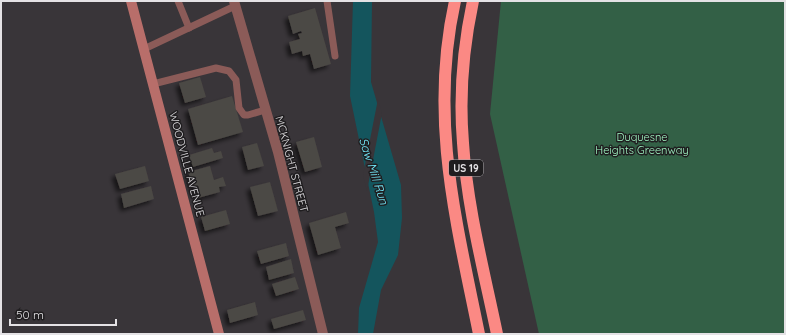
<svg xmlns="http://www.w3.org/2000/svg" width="786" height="335" font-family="Quicksand,sans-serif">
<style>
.green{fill:#336046}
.water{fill:#14555d}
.pier{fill:#393539}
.building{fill:#4b4844;filter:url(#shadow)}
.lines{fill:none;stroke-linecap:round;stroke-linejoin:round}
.lane{stroke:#8b5b58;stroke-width:7}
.street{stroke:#8b5b58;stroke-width:10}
.secondary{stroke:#b86e6a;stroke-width:10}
.highway{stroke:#fb8984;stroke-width:12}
.labels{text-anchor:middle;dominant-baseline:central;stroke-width:3;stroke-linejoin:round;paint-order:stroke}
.shield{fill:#1f1d1f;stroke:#a9a7aa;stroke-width:1}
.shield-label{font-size:10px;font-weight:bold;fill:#e4e2e5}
.park-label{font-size:11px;fill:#a3f9c6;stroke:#1f1d1f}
.street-label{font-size:11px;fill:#e4e2e5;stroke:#1f1d1f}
.water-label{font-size:12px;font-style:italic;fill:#72e9fa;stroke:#1f1d1f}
</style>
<defs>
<filter id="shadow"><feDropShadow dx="-3.5" dy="3.5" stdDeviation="2" flood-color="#0009"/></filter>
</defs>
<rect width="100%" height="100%" fill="#393539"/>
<!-- green -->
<path class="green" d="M501 1H785V334H539L490 114Z"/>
<!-- water -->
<path class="water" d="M353 1H372L371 82 401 185 402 218 398 255 381 290 373 334H358L359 308 378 242 374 212 350 96Z"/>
<!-- pier -->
<path class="pier" d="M378 99 382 113 367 191 363 175Z"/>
<!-- building -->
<g class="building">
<path d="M315 8 331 64 314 69 310 54 303 56 302 51 292 54 289 42 300 39 298 34 302 33 301 31 293 34 288 16Z"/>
<path d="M200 77 206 97 185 103 179 83Z"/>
<path d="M232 96 243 132 198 145 188 109Z"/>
<path d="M314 137 322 167 305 172 296 142Z"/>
<path d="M257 143 264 166 248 170 242 147Z"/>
<path d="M212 148 214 153 221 151 223 158 193 167 189 155Z"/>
<path d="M145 166 149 181 120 189 115 174Z"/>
<path d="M210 166 214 180 223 177 226 186 219 187 220 192 198 198 188 172Z"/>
<path d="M270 182 278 211 258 216 250 187Z"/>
<path d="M151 186 154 199 124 208 121 194Z"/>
<path d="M226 210 230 224 205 231 201 217Z"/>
<path d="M346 212 349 223 335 227 341 248 318 255 309 223Z"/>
<path d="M286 243 289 256 261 264 257 251Z"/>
<path d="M291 259 294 273 269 280 266 267Z"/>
<path d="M295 277 299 289 276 296 272 284Z"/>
<path d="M255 302 258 315 230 323 227 310Z"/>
<path d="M303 310 306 320 274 329 271 319Z"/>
</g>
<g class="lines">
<!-- lane -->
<g class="lane">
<path d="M178 1 189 28"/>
<path d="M327 1 335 56"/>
<path d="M144 49 235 6"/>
<path d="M153 84 216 68 229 71 236 80 239 108 244 115H248L265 110"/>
</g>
<!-- street -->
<path class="street" d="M234 1 278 152 323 334"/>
<!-- secondary -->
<path class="secondary" d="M131 1 219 334"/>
<!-- highway -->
<g class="highway">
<path d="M455 1C429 118 456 220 479 334"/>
<path d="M473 1C463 48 459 95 463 143 467 207 484 271 497 334"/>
</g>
</g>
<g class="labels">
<!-- shield labels -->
<rect class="shield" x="449" y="160" width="34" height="16" rx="3"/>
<g class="shield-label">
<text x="466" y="168">US 19</text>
</g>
<!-- park labels -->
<g class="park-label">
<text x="642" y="137">Duquesne<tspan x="642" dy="13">Heights Greenway</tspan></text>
</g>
<!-- street labels -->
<g class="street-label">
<text transform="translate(187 164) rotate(75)">WOODVILLE AVENUE</text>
<text transform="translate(292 164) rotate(75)">MCKNIGHT STREET</text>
</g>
<!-- water labels -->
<g class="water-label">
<text transform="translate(374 171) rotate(72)">Saw Mill Run</text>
</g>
</g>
<!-- border -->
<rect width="786" height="335" fill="none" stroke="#e4e2e5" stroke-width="4"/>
<!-- scale -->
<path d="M10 319v6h106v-6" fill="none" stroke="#e4e2e5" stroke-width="2"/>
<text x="16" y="319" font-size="12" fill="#e4e2e5" stroke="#1f1d1f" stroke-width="3" paint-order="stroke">50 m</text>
</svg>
